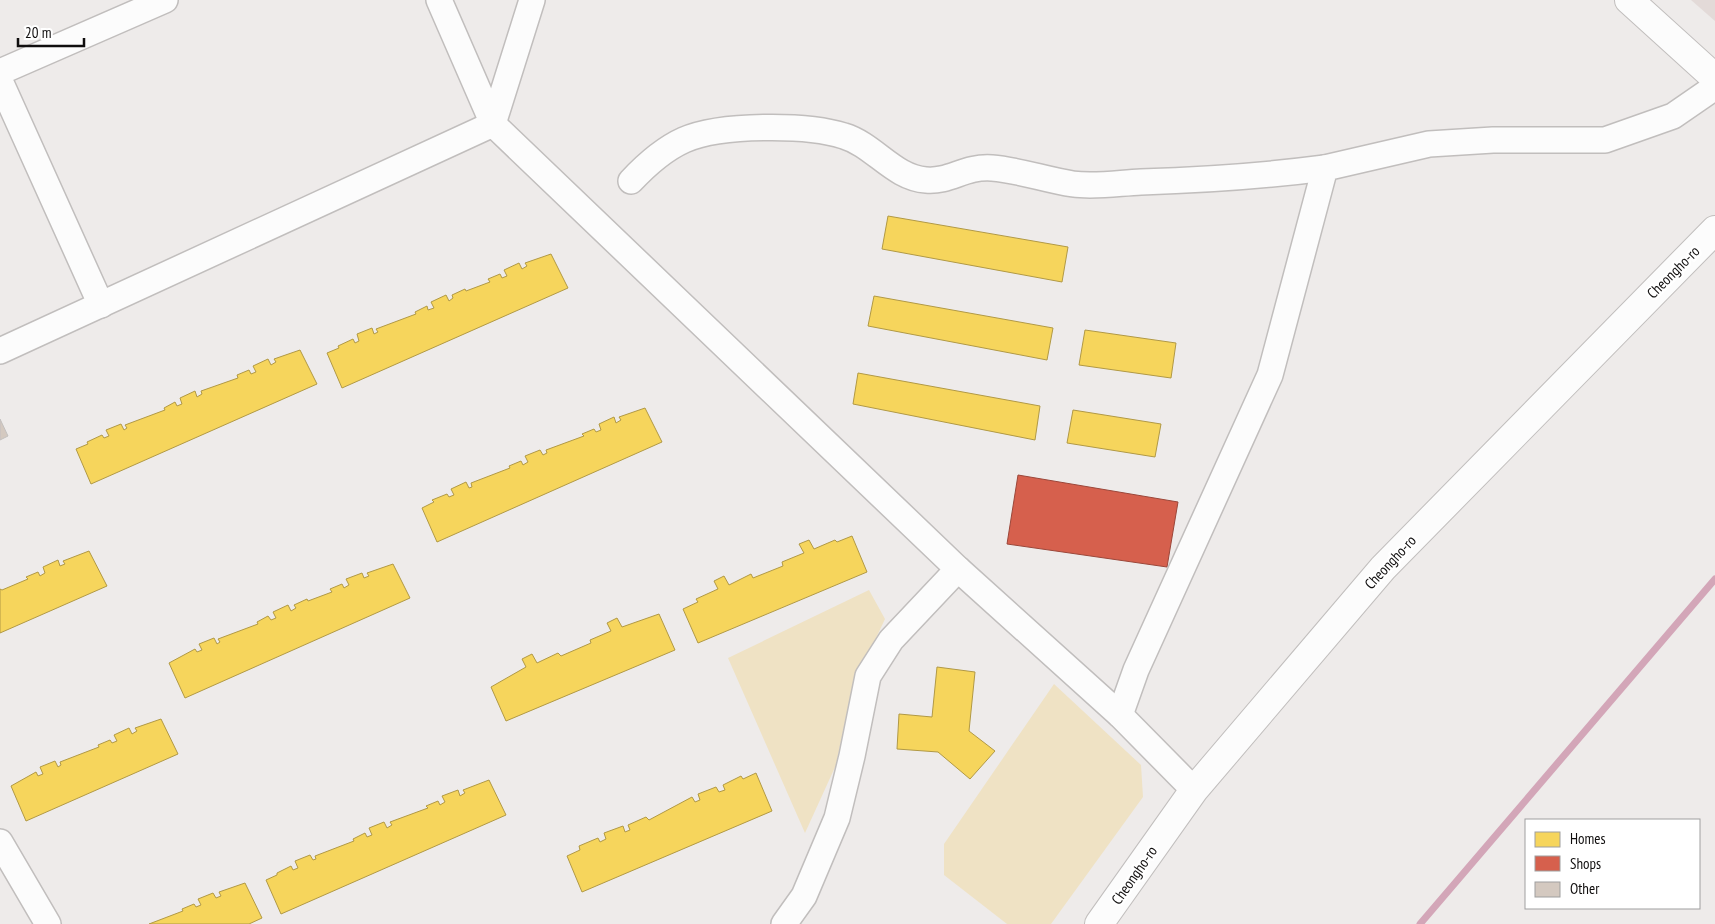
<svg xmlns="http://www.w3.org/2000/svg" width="1715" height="924" font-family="'PT Sans Narrow',sans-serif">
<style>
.built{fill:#e3dad8}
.green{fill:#efe2c4}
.homes{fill:#f6d55c;stroke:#b19945}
.shops{fill:#d6604d;stroke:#9b473a}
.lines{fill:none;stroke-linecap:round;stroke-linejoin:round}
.stream{stroke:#d3a6b8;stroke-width:7}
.building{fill:#d4c9c0;stroke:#c3c0bf}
.street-casing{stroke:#c1bebd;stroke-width:28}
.secondary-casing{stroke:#c1bebd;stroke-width:30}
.street{stroke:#fcfcfc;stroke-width:25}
.secondary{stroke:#fcfcfc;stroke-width:28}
.labels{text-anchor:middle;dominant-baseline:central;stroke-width:5;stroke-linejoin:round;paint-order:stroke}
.street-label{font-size:15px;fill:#100e0e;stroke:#fff}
</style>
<rect width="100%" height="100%" fill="#eeebea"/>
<!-- built -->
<path class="built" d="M1691 0H1715V21Z"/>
<!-- green -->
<g class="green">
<path d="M869 590 885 619 852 689 836 765 805 833 728 658Z"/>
<path d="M1054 684 1141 765 1143 797 1051 924H1007L944 875V844Z"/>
</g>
<!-- homes -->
<g class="homes">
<path d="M888 216 1068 247 1062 282 882 249Z"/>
<path d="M551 254 568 288 342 388 327 353 339 348 338 346 353 339 355 343 359 341 357 334 372 328 374 334 378 332 376 329 416 314 415 312 427 306 428 310 434 308 431 302 446 295 449 301 453 298 452 295 465 289 466 291 490 282 488 279 500 274 502 278 507 276 504 270 519 263 522 269 527 266 525 263Z"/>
<path d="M874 296 1053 328 1047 360 868 326Z"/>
<path d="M1085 330 1176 343 1171 378 1079 365Z"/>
<path d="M300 350 317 384 91 484 76 449 88 444 87 442 102 435 104 438 109 436 106 430 121 424 124 430 127 428 125 425 165 410 164 408 175 402 177 406 182 404 180 398 195 391 197 397 202 394 201 391 238 378 237 375 249 370 251 374 256 372 253 366 268 359 271 365 276 362 274 359Z"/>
<path d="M858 373 1040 406 1035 440 853 404Z"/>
<path d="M645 408 662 442 437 542 422 508 434 502 432 500 447 494 449 497 454 495 451 489 466 482 469 488 472 487 471 483 510 468 509 466 521 461 523 465 528 462 525 456 540 450 543 455 547 453 546 450 584 436 582 434 594 429 596 432 601 430 599 424 614 417 616 423 621 420 619 417Z"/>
<path d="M1073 410 1161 424 1155 457 1067 443Z"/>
<path d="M852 536 867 572 698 643 683 609 698 602 696 599 718 589 714 581 724 576 729 585 751 574 753 578 783 566 782 562 804 553 799 544 809 540 814 549 835 540 837 542Z"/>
<path d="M89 551 107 586 0 633V589L2 590 28 579 26 577 38 572 40 576 45 573 43 567 58 560 60 566 65 564 63 561Z"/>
<path d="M393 564 410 598 185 698 169 663 195 649 197 652 202 650 199 644 214 638 217 644 220 642 218 639 258 624 257 622 268 616 271 620 276 618 273 612 288 605 291 611 296 608 294 605 307 599 308 601 332 592 330 589 342 584 344 588 349 585 346 579 362 573 364 578 369 576 367 573Z"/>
<path d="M659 614 675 650 506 721 491 687 526 667 522 659 532 654 537 663 558 653 561 656 591 643 590 640 611 631 607 623 617 618 622 627Z"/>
<path d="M937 667 975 672 969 731 995 751 970 779 938 752 897 749 899 714 932 717Z"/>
<path d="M161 719 178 754 26 821 11 786 36 772 38 776 43 774 40 767 55 761 58 767 61 765 60 762 99 747 98 745 110 740 112 743 117 741 114 735 129 728 132 734 137 731 135 728Z"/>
<path d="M756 773 772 811 582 892 567 856 580 850 579 846 598 838 600 842 606 839 604 833 623 826 625 832 630 830 628 825 646 817 649 820 692 797 695 802 700 800 698 794 716 787 719 792 725 790 723 785 741 776 743 779Z"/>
<path d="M489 780 506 815 281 914 266 880 277 875V873L291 866 293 870 298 868 295 861 310 855 313 860 316 859 315 856 354 841 353 839 365 833 367 837 372 835 369 828 384 822 387 828 392 825 390 822 428 808 426 806 438 801 440 805 445 802 442 796 458 790 460 796 465 793 463 790Z"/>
<path d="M245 883 262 918 249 924H149L183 911 182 909 194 904 196 907 201 905 198 899 213 893 216 898 221 896 219 892Z"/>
</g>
<!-- shops -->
<path class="shops" d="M1018 475 1178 502 1167 567 1007 544Z"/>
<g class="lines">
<!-- stream -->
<path class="stream" d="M1420 924 1715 579"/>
</g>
<!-- building -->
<path class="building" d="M0 419 8 436 0 440Z"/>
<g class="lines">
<!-- street casing -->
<g class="street-casing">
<g id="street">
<path d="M439 0 493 124"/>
<path d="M0 72 165 0"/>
<path d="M0 81 101 305"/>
<path d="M493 124 532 0"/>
<path d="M631 181C646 165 664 149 684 140 720 124 807 124 844 136 874 145 894 178 926 180 951 182 964 166 992 168 1019 170 1046 180 1073 184 1095 187 1119 183 1141 182 1203 180 1264 176 1325 168"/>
<path d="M0 351 493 124 958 569 1120 715 1194 790"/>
<path d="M1120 715 1136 670 1270 375 1325 168 1429 144 1493 140H1605L1673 116 1715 87"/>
<path d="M0 842 48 924"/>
<path d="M784 924 804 896 837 818 852 756 868 676 891 640 958 569"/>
</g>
</g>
<!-- secondary casing -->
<g class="secondary-casing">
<g id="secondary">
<path d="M1629 0 1715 78"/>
<path d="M1099 924 1194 790 1383 568 1715 230"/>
</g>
</g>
<!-- street -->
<use href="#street" class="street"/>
<!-- secondary -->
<use href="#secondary" class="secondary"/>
</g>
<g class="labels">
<!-- street labels -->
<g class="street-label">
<text transform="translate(1673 272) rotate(-45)">Cheongho-ro</text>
<text transform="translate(1390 562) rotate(-47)">Cheongho-ro</text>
<text transform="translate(1134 875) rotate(-55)">Cheongho-ro</text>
</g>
</g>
<!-- legend -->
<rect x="1525" y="819" width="175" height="90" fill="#ffffff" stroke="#9f9f9f"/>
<rect x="1535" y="832" width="25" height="15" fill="#f6d55c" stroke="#9f9f9f"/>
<text x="1570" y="844" font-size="15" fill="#100e0e">Homes</text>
<rect x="1535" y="856" width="25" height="15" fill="#d6604d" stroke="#9f9f9f"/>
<text x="1570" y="869" font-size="15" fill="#100e0e">Shops</text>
<rect x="1535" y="882" width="25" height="15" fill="#d4c9c0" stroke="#9f9f9f"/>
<text x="1570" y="894" font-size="15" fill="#100e0e">Other</text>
<!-- scale -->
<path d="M18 38v8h66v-8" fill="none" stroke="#100e0e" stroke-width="2.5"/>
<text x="25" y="38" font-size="15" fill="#100e0e" stroke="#ffffff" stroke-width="4" paint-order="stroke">20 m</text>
</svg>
